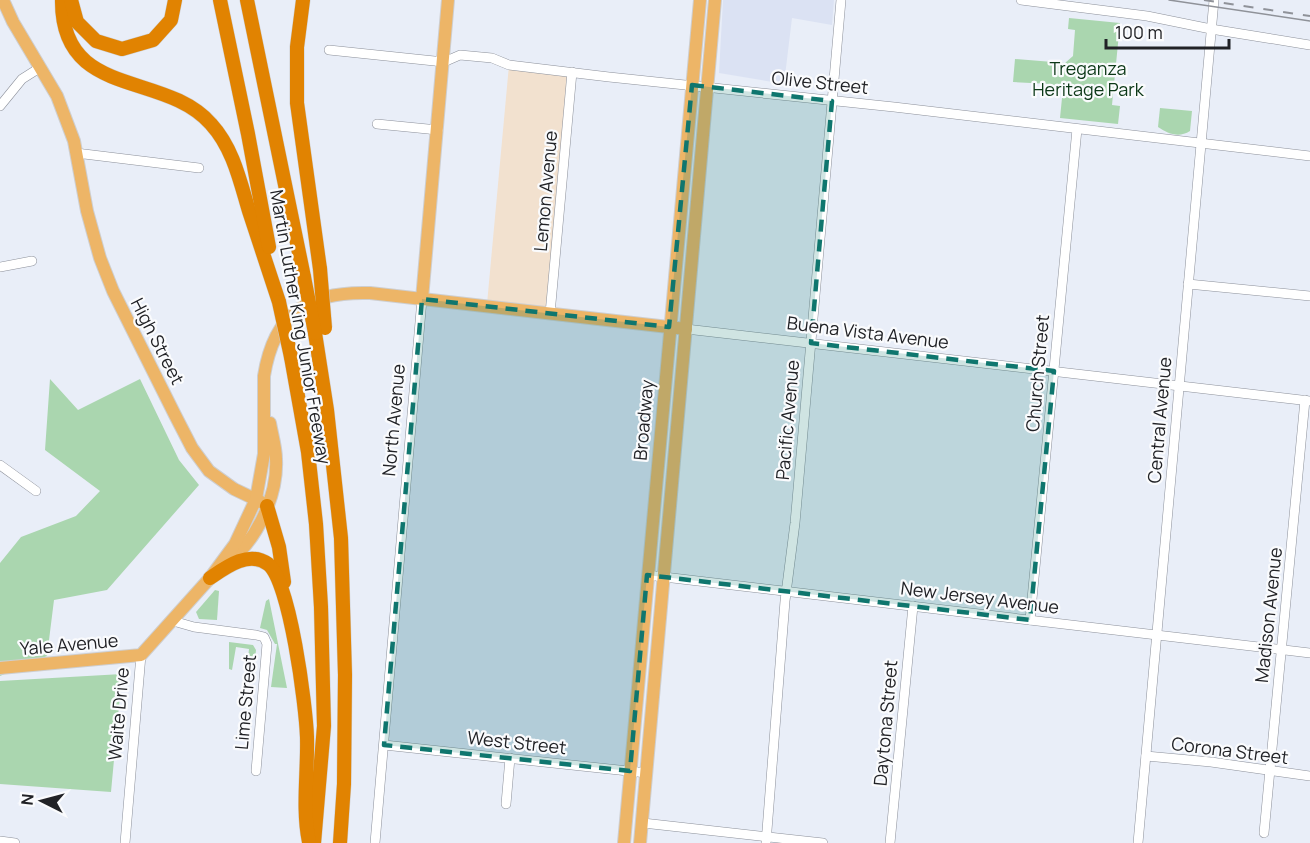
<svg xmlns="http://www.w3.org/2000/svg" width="1310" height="843" font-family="Manrope,sans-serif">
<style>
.built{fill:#dbe2f3}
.industrial{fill:#f2e1cf}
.green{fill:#aad6af}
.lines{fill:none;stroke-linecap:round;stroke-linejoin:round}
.minor-casing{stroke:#8c909a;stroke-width:10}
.major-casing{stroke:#cececf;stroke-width:14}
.highway-casing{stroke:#cececf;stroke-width:15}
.minor{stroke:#fff;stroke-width:9}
.major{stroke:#edb567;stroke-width:12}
.highway{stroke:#e18301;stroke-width:14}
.tram{stroke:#8f9299;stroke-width:1.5}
.rail{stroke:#8f9299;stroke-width:2;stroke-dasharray:10 10;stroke-linecap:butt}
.highway-bridge-casing{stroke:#cececf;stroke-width:15;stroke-linecap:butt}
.highway-bridge{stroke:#e18301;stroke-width:14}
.marked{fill:#0f766e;fill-opacity:0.2;stroke:#0f766e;stroke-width:4.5;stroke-dasharray:12 8;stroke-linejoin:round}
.labels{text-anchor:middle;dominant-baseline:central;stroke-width:4.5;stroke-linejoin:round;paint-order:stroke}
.park-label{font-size:18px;fill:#0c3817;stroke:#fafbfd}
.street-label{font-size:18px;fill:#212226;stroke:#fafbfd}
</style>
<rect width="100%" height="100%" fill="#e9eef8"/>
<!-- built -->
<g class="built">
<path d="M723 0H834L832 25 792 18 784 84 719 73Z"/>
<path d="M424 300 667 328 629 769 386 743Z"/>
</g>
<!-- industrial -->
<path class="industrial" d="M509 65 572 72 549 311 487 304Z"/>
<!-- green -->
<g class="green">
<path d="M1069 18 1120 23 1112 105 1120 106 1118 124 1060 118 1063 88 1050 84 1013 82 1015 59 1065 63 1073 56 1075 30 1068 29Z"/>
<path d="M1160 108 1192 111 1190 131C1179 138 1168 134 1158 127Z"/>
<path d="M50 379 78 410 140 379 179 460 199 485 107 590 54 600 47 656 0 676V563L21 537 76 516 100 491 45 450Z"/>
<path d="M215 590 219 591 217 620 199 619 196 612Z"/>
<path d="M269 599 287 688 271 687 277 644H275L267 630 260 628 266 601Z"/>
<path d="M229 642 253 645 256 650 254 669H247L249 649 236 647 232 670 229 669Z"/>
<path d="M122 674 111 792 0 784V681Z"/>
</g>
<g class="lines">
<!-- minor casing -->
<g class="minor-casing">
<g id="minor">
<path d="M1021 0 1147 16 1211 29 1310 45"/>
<path d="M329 50 444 62 460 55 492 58 509 65 609 77 894 107 1310 156"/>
<path d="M0 106 22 79 41 67"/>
<path d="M377 124 438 130"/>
<path d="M76 153 199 168"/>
<path d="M0 267 32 261"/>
<path d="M1188 284 1310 296"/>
<path d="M550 314 572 72"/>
<path d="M686 329 1310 401"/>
<path d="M0 465 36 491"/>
<path d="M647 575 1310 653"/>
<path d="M1030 620 1077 129"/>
<path d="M173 621 194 627 256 635 264 637 267 644 256 771"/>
<path d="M384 745 647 773"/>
<path d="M1146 756 1211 762 1310 776"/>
<path d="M506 804 510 758"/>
<path d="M643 823 823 843"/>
<path d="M1264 833 1305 400"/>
<path d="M0 841 15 843"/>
<path d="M125 843 141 655"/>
<path d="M375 843 422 299"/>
<path d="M766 843 785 601 795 523 841 0"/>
<path d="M890 843 913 606"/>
<path d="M1138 843 1214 0"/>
</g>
</g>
<!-- major casing -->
<g class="major-casing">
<g id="major">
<path d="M3 0 13 22 57 96 74 141 87 211 100 258 113 291 175 415 192 448 209 471 234 489 261 502"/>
<path d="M422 299 448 0"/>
<path d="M229 562C257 539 278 496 276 459 276 447 272 435 270 423"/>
<path d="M0 668 141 655 210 578 235 544 256 499 264 454V376C274 313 308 291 370 293L686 329"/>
<path d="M624 843 700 0"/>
<path d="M640 843 715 0"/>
</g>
</g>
<!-- highway casing -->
<g class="highway-casing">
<g id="highway">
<path d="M62 0C61 100 164 70 211 124 233 148 240 181 249 211 259 241 269 272 279 302"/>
<path d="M71 0 77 22 96 41 122 49 153 40 171 20 175 0"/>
<path d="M220 0 248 134 269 247"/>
<path d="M247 0 304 277"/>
<path d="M303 0 297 47V103L320 269"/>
<path d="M315 333 327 410 341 538 345 675 344 784 340 843"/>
<path d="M291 357 308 452 316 524 321 607 324 726 314 843"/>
<path d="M267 506 279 547 284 582"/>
<path d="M210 578C226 567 249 550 268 564 290 580 306 707 307 737 308 772 302 808 309 842"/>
</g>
</g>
<!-- minor -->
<use href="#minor" class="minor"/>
<!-- major -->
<use href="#major" class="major"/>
<!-- highway -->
<use href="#highway" class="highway"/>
<!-- tram -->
<path class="tram" d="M1169 0 1310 21"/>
<!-- rail -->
<path class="rail" d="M1204 0 1310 16"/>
<!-- highway-bridge casing -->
<g class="highway-bridge-casing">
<g id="highway-bridge">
<path d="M320 269 325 328"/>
<path d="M304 277 315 333"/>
<path d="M279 302 291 357"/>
</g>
</g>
<!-- highway-bridge -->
<use href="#highway-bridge" class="highway-bridge"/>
</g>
<!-- marked area -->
<path class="marked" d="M692 85 832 101 811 343 1054 371 1030 620 647 575 630 771 384 745 422 299 669 327Z"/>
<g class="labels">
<!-- park labels -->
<g class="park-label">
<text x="1088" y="68">Treganza<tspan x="1088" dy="21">Heritage Park</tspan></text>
</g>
<!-- street labels -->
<g class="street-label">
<text transform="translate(820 82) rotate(6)">Olive Street</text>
<text transform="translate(545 191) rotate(-85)">Lemon Avenue</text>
<text transform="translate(301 327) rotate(80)">Martin Luther King Junior Freeway</text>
<text transform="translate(868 332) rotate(7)">Buena Vista Avenue</text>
<text transform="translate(158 341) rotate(63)">High Street</text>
<text transform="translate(1037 373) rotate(-85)">Church Street</text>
<text transform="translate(393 420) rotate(-85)">North Avenue</text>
<text transform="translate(643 420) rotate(-85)">Broadway</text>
<text transform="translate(787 420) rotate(-85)">Pacific Avenue</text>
<text transform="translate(1159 420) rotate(-85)">Central Avenue</text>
<text transform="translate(980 597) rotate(7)">New Jersey Avenue</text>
<text transform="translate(1268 615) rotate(-84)">Madison Avenue</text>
<text transform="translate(69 644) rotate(-5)">Yale Avenue</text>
<text transform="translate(245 702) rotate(-85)">Lime Street</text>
<text transform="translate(118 714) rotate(-85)">Waite Drive</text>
<text transform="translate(885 723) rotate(-85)">Daytona Street</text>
<text transform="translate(517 742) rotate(6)">West Street</text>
<text transform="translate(1230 750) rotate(7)">Corona Street</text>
</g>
</g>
<!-- north arrow -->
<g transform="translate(42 801) rotate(276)" stroke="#fafbfd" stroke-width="4.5" paint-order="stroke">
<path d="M0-4.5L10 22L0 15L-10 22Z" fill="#212226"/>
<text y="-9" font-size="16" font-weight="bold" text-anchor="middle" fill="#212226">N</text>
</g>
<!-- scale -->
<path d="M1106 39v9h123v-9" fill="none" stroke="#212226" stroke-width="3"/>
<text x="1115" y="39" font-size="18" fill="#212226" stroke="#fafbfd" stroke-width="4.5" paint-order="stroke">100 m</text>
</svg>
